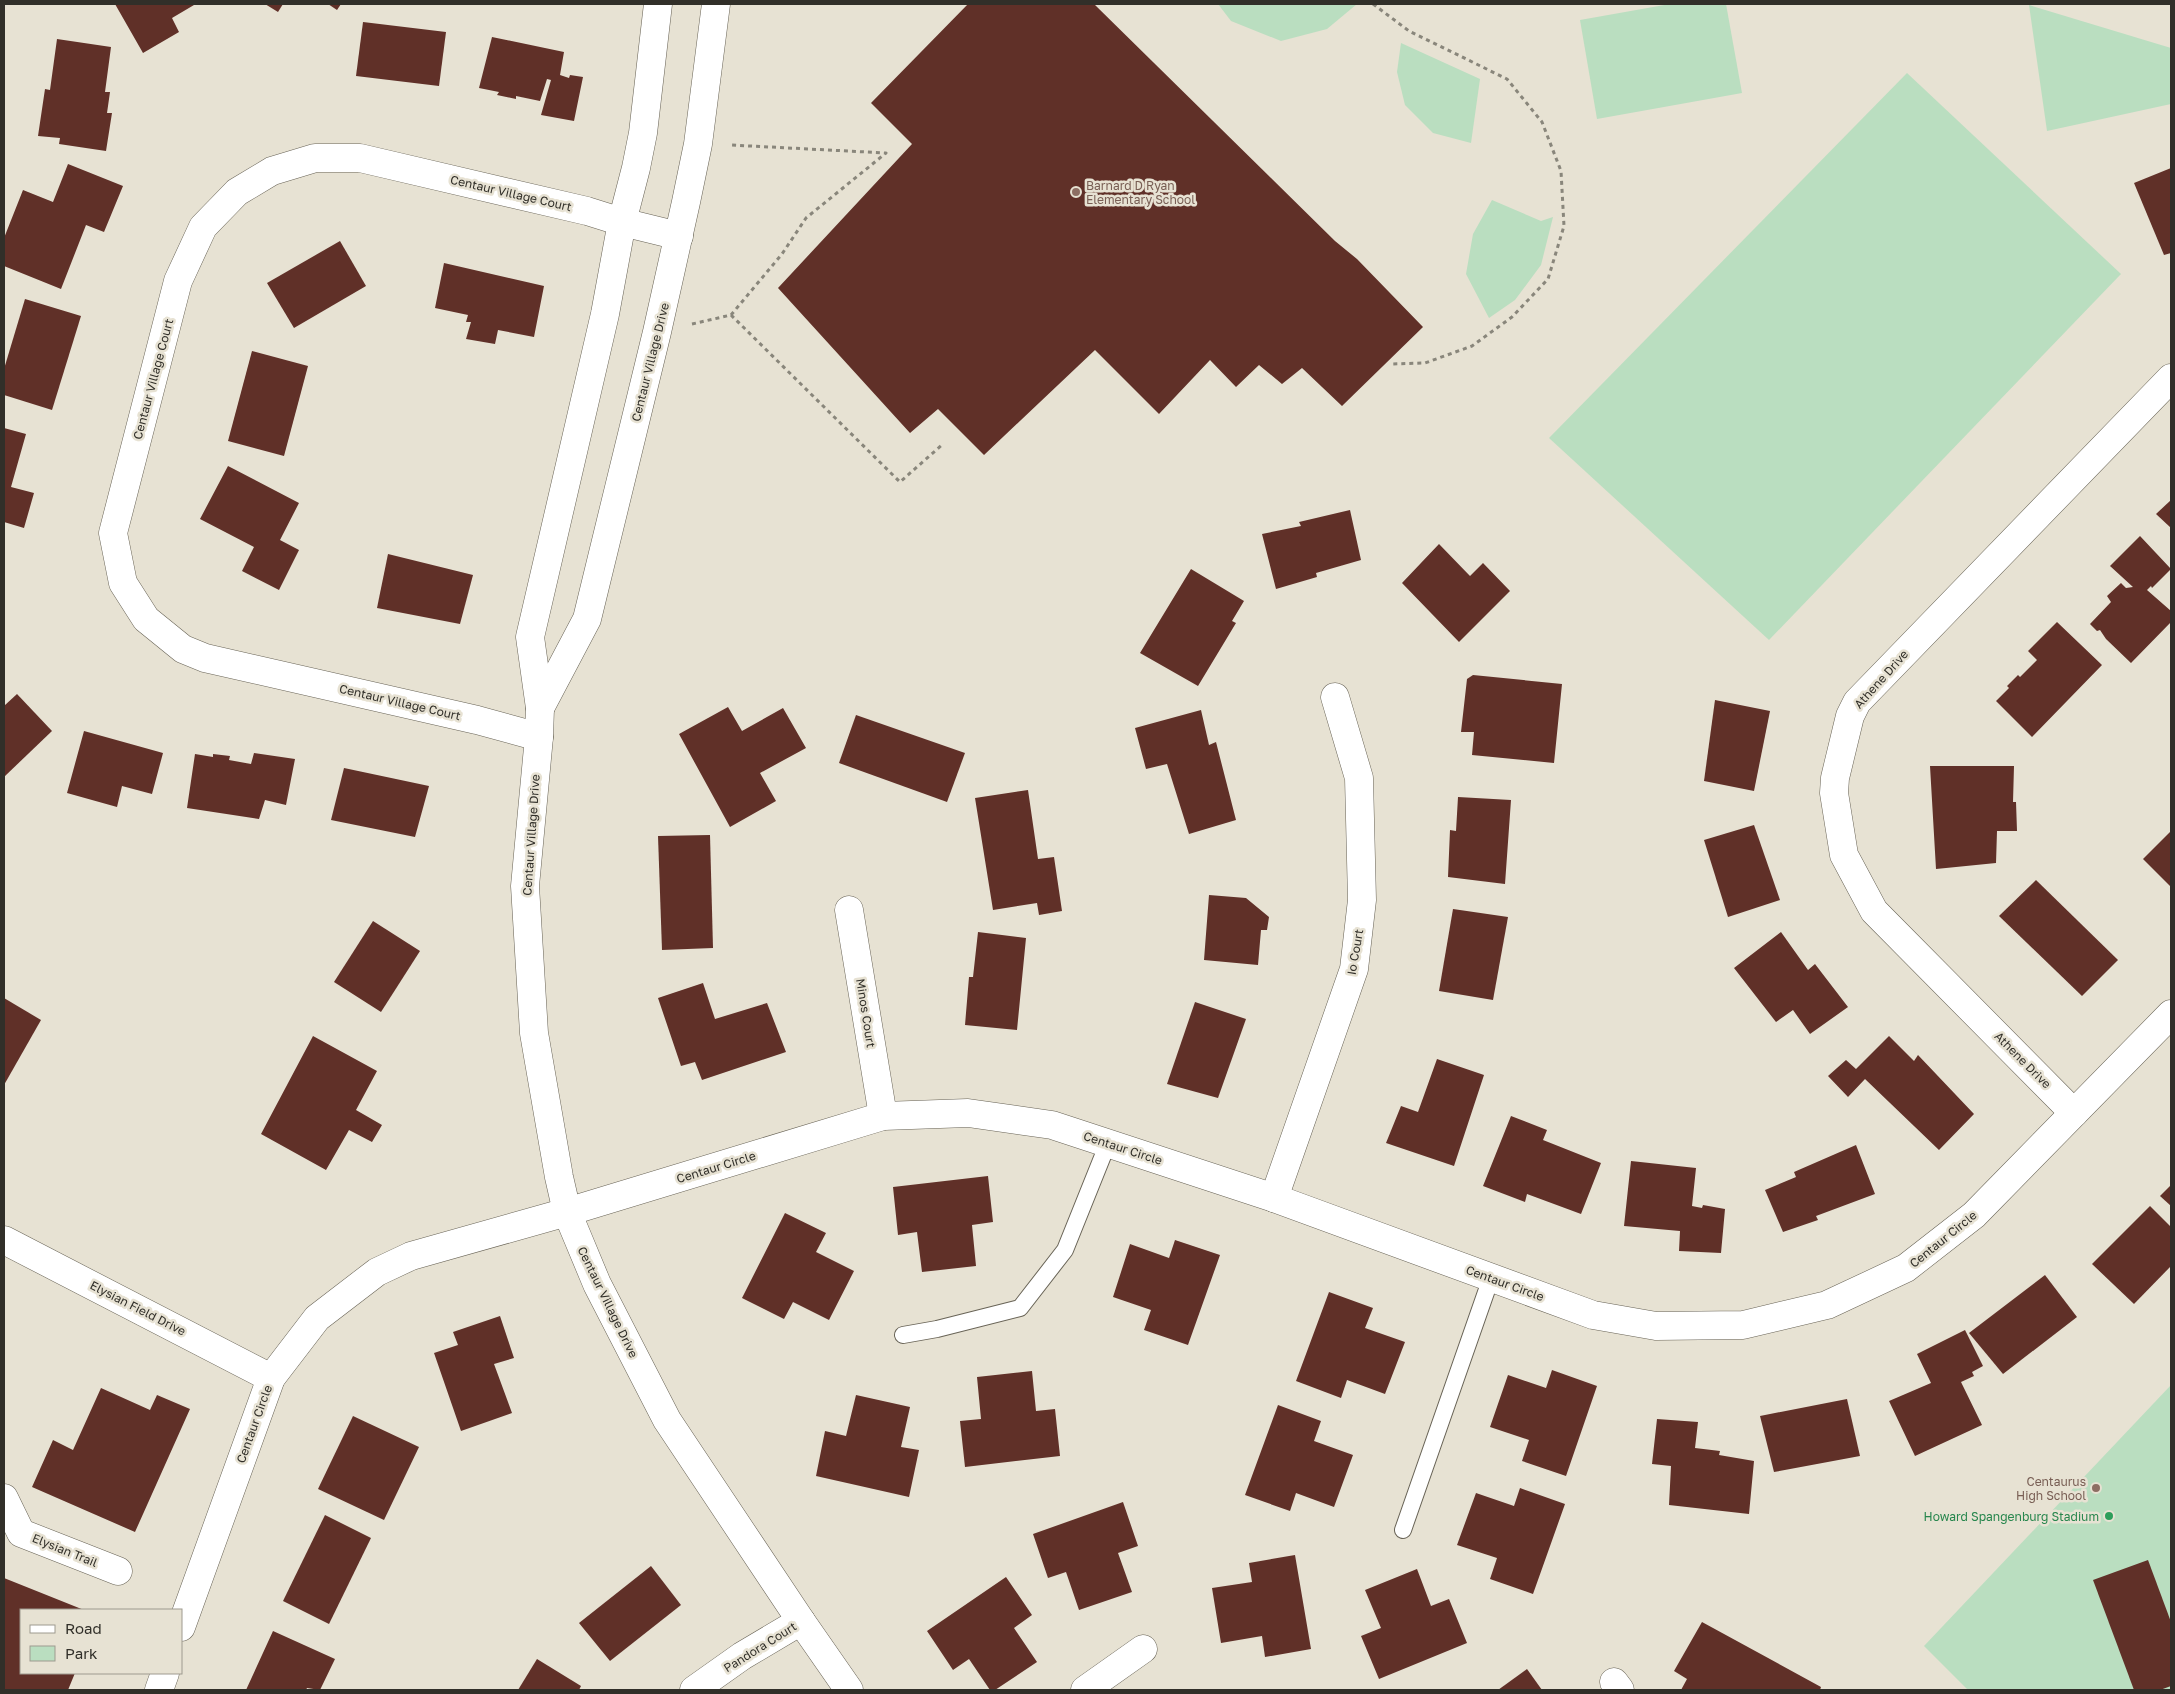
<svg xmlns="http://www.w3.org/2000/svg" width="2175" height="1694" font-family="'Golos Text',sans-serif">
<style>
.green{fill:#badec0}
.building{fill:#603028}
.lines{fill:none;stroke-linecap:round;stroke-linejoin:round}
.lane-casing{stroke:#686356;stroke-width:18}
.street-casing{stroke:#686356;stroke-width:29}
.secondary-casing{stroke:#686356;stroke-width:29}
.path{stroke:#89867b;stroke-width:3;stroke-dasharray:4 4;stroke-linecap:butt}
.lane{stroke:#fff;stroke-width:16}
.street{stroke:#fff;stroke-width:28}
.secondary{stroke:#fff;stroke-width:28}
.education-dot{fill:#8d6e63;stroke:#e7e2d3;stroke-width:2}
.leisure-dot{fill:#2e9e5b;stroke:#e7e2d3;stroke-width:2}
.labels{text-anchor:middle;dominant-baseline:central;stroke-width:5;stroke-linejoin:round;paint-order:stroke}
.education-label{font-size:12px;fill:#785e54;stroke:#e7e2d3;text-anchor:start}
.street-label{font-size:12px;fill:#312f29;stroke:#e7e2d3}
.leisure-label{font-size:12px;fill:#27864d;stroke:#e7e2d3;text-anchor:end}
</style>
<rect width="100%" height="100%" fill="#e7e2d3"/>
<!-- green -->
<g class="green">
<path d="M1218 4H1357L1327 29 1281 41 1231 21Z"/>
<path d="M1670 4H1726L1742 93 1597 119 1580 20Z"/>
<path d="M2029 5 2171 48V104L2047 131Z"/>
<path d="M1401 43 1480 79 1471 143 1433 133 1405 105 1397 72Z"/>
<path d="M1907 73 2121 274 1769 640 1549 438Z"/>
<path d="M1492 200 1541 221 1553 217 1541 265 1515 300 1489 318 1466 274 1473 234Z"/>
<path d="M2171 1385V1690H1968L1924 1646Z"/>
</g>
<!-- building -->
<g class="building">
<path d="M115 4H193L194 5 172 18 179 32 143 53Z"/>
<path d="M265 4H283L278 12Z"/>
<path d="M328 4H341L337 10Z"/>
<path d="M968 4H1094L1335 241 1357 259 1423 327 1342 406 1302 368 1282 384 1259 365 1236 387 1210 360 1159 414 1095 350 984 455 938 409 910 433 778 288 912 144 871 103Z"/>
<path d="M363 22 446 32 439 86 356 76Z"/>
<path d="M492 37 564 52 560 75 569 78 570 75 583 77 574 121 541 115 551 80 547 79 540 101 516 96V99L497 95 499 92 479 88Z"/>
<path d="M57 39 111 47 105 92H110L107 113H112L106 151 59 144 60 138 38 136 45 89 50 90Z"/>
<path d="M68 164 123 186 104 232 86 225 61 289 4 266V238L23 190 53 202Z"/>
<path d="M2171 168V253L2164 255 2134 183Z"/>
<path d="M340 241 366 286 294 328 267 283Z"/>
<path d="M444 263 544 286 534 337 498 330 495 344 466 339 471 322H466L468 315 435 308Z"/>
<path d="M25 299 81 316 52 410 4 395V369Z"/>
<path d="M252 351 308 366 284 456 228 441Z"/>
<path d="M4 428 26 434 11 487 34 493 24 528 4 522Z"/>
<path d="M228 466 299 503 280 540 299 550 279 590 242 571 254 547 200 519Z"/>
<path d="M2171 500V528L2156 514Z"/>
<path d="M1350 510 1361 560 1316 573 1317 577 1276 589 1262 534 1301 526 1299 522Z"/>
<path d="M2140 536 2171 569 2152 588 2151 586 2147 590 2171 611V622L2131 663 2106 639 2100 630 2097 631 2090 624 2111 602 2107 596 2121 583 2126 588 2133 587 2110 566Z"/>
<path d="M1439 544 1470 576 1483 563 1510 591 1459 642 1402 583Z"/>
<path d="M388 554 473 575 460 624 377 608Z"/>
<path d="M1191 569 1244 601 1232 621 1236 623 1198 686 1140 653Z"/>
<path d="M2057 622 2102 665 2032 737 1996 701 2009 688 2007 686 2018 675 2020 677 2037 660 2028 651Z"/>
<path d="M1473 675 1562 684 1554 763 1472 755 1474 732H1461L1467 679Z"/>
<path d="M17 694 52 731 4 777V706Z"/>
<path d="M1715 700 1770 711 1754 791 1704 781Z"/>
<path d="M728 707 742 731 783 708 806 748 760 773 776 801 730 827 679 734Z"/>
<path d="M1201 710 1209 745 1216 742 1236 820 1189 834 1167 764 1146 769 1135 728Z"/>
<path d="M856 715 965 753 947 802 839 763Z"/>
<path d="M84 731 163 753 152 794 122 786 117 807 67 793Z"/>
<path d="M254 753 295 759 286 805 265 800 259 819 187 808 195 754 213 757V754L230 756 229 760 251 764Z"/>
<path d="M1930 766H2014L2013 802H2016L2017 831H1997L1996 863 1936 869Z"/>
<path d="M344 768 429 786 415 837 331 820Z"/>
<path d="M1028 790 1038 859 1054 857 1062 911 1039 915 1037 903 993 910 975 798Z"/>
<path d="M1458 797 1511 800 1505 884 1448 877 1450 830 1456 831Z"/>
<path d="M1754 825 1780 900 1728 917 1704 840Z"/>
<path d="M2171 831V887L2143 859Z"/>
<path d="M710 835 713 948 662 950 658 836Z"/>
<path d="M2036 880 2118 960 2082 996 1999 916Z"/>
<path d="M1209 895 1246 898 1269 917 1267 930H1261L1258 965 1204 960Z"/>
<path d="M1453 909 1508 917 1493 1000 1439 991Z"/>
<path d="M373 921 420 951 381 1012 334 982Z"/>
<path d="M978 932 1026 938 1017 1030 965 1025 969 977H973Z"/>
<path d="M1781 932 1808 970 1815 964 1848 1007 1810 1034 1793 1010 1776 1022 1734 968Z"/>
<path d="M703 983 715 1019 767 1003 786 1052 702 1080 695 1062 681 1066 658 998Z"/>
<path d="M4 998 41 1020 4 1085Z"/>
<path d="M1195 1002 1246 1019 1218 1098 1167 1084Z"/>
<path d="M313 1036 377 1071 356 1110 382 1125 372 1142 349 1130 326 1170 261 1134Z"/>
<path d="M1889 1036 1914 1061 1918 1055 1974 1114 1939 1150 1865 1079 1848 1097 1828 1076 1846 1060 1856 1069Z"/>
<path d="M1437 1059 1484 1075 1454 1166 1386 1143 1401 1106 1418 1112Z"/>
<path d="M1511 1116 1547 1130 1543 1140 1601 1163 1581 1214 1527 1194 1525 1202 1483 1186Z"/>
<path d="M1856 1145 1875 1194 1816 1216 1818 1220 1783 1232 1765 1190 1796 1177 1794 1172Z"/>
<path d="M1631 1161 1696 1168 1692 1206 1702 1208 1703 1205 1725 1209 1721 1253 1679 1251 1680 1231 1624 1226Z"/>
<path d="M988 1176 993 1222 972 1225 976 1266 922 1272 917 1232 898 1235 893 1187Z"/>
<path d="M2171 1185V1206L2160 1196Z"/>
<path d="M2150 1206 2171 1227V1266L2134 1304 2092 1264Z"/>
<path d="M785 1213 826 1233 816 1252 854 1271 829 1320 793 1302 784 1319 742 1298Z"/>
<path d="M1175 1240 1220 1255 1188 1345 1144 1330 1151 1310 1113 1297 1130 1244 1169 1258Z"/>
<path d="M2045 1275 2077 1317 2003 1374 1969 1333Z"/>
<path d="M1329 1292 1373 1308 1365 1328 1405 1342 1385 1394 1347 1380 1341 1398 1296 1381Z"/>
<path d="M500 1316 514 1358 494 1364 512 1413 461 1431 434 1353 458 1345 453 1332Z"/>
<path d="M1965 1330 1983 1366 1972 1372 1974 1376 1961 1382 1982 1425 1915 1456 1889 1401 1931 1383 1917 1354Z"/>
<path d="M1552 1370 1597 1386 1566 1476 1522 1461 1529 1440 1490 1427 1508 1375 1546 1388Z"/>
<path d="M1032 1371 1036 1411 1055 1409 1060 1456 965 1467 960 1421 981 1419 977 1377Z"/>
<path d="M101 1388 150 1410 157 1395 190 1409 135 1532 32 1487 53 1440 73 1450Z"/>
<path d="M856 1395 910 1407 901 1447 919 1450 909 1497 816 1476 825 1431 846 1436Z"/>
<path d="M1847 1399 1860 1456 1774 1472 1760 1416Z"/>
<path d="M1278 1405 1321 1421 1314 1441 1353 1455 1334 1507 1296 1493 1290 1511 1245 1495Z"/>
<path d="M353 1416 419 1447 384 1520 318 1489Z"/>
<path d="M1657 1419 1698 1422 1695 1448 1720 1451 1719 1455 1754 1461 1749 1514 1669 1505 1671 1466 1652 1464Z"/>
<path d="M1520 1488 1565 1504 1533 1594 1490 1579 1497 1558 1457 1545 1476 1493 1514 1506Z"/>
<path d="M1123 1502 1138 1546 1118 1553 1132 1592 1079 1610 1066 1572 1048 1578 1033 1534Z"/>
<path d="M325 1515 371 1538 329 1624 283 1601Z"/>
<path d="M1295 1555 1311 1649 1265 1657 1262 1636 1221 1643 1212 1588 1252 1582 1249 1563Z"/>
<path d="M2148 1560 2171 1622V1686L2160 1690H2134L2093 1580Z"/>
<path d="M651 1566 681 1605 610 1661 579 1623Z"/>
<path d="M1417 1569 1431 1606 1449 1599 1467 1643 1379 1679 1361 1636 1381 1628 1365 1590Z"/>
<path d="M1006 1577 1032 1615 1014 1628 1037 1662 995 1690H990L969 1659 953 1670 927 1631Z"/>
<path d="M4 1578 84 1610H21V1673H75L68 1690H4Z"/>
<path d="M1702 1622 1821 1687 1820 1690H1681L1687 1679 1674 1671Z"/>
<path d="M273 1631 335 1659 320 1690 307 1688 306 1690H246Z"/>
<path d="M537 1659 581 1686 579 1690H518Z"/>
<path d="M1527 1669 1542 1690H1498Z"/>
</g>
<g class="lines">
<!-- lane casing -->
<g class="lane-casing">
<g id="lane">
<path d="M903 1335 937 1329 1020 1308 1065 1250 1108 1143"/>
<path d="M1403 1530 1491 1278"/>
</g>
</g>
<!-- street casing -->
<g class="street-casing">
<g id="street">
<path d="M539 737 477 720 205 658 183 649 146 619 123 583 113 533 178 281 203 227 237 192 272 171 315 158H360L587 211 622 222 679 236"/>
<path d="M849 910 883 1116"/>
<path d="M2074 1113 1874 911 1844 855 1834 793 1835 778 1850 716 1857 702 2171 378"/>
<path d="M1274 1198 1354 969 1362 900 1359 778 1335 697"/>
<path d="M4 1240 271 1378"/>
<path d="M4 1498 21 1533 118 1571"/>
<path d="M181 1627 271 1378 317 1318 377 1272 411 1256 567 1212 883 1116 968 1113 1052 1125 1274 1198 1593 1315 1656 1326 1743 1325 1827 1305 1906 1268 1974 1215 2171 1014"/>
<path d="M1614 1682 1620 1690"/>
<path d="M159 1690 165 1673"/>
<path d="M694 1690 742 1656 801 1621"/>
<path d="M1085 1690 1143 1649"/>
</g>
</g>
<!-- secondary casing -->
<g class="secondary-casing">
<g id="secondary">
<path d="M658 4 643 133 636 168 622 222 605 314 530 637 540 708 539 737 525 886 534 1033 559 1177 567 1212 597 1284 667 1420 801 1621 849 1690"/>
<path d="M540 708 587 619 657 332 686 202 698 144 716 4"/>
</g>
</g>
<!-- path -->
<g class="path">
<path d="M1373 4 1409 31 1507 79 1542 122 1561 171 1564 226 1548 279 1512 317 1472 346 1425 363 1390 364"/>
<path d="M731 315 900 482 943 444"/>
<path d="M692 324 731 315 782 254 806 218 886 153 731 145"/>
</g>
<!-- lane -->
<use href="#lane" class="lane"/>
<!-- street -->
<use href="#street" class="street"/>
<!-- secondary -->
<use href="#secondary" class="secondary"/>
</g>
<!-- markers -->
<g class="education-dot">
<circle cx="1076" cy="192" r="5"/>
<circle cx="2096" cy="1488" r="5"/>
</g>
<circle class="leisure-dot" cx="2109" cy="1516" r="5"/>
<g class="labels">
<!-- education labels -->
<g class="education-label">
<text x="1086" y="185">Barnard D Ryan<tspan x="1086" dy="14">Elementary School</tspan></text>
<text x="2086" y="1481" text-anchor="end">Centaurus<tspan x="2086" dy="14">High School</tspan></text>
</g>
<!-- street labels -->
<g class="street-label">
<text transform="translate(511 193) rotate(13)">Centaur Village Court</text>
<text transform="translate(650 362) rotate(-76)">Centaur Village Drive</text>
<text transform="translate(153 379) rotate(-75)">Centaur Village Court</text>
<text transform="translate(1881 679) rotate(-48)">Athene Drive</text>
<text transform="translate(400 702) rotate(13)">Centaur Village Court</text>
<text transform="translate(531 835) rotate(-86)">Centaur Village Drive</text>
<text transform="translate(1355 952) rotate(-80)">Io Court</text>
<text transform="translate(866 1013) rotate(81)">Minos Court</text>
<text transform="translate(2023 1060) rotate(45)">Athene Drive</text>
<text transform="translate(1123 1148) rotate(18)">Centaur Circle</text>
<text transform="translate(716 1167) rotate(-17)">Centaur Circle</text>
<text transform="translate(1943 1239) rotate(-39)">Centaur Circle</text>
<text transform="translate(1505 1283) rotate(20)">Centaur Circle</text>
<text transform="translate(608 1302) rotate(64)">Centaur Village Drive</text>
<text transform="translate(138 1308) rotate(27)">Elysian Field Drive</text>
<text transform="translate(254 1424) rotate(-70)">Centaur Circle</text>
<text transform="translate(65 1550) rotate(22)">Elysian Trail</text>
<text transform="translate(760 1647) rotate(-32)">Pandora Court</text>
</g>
<!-- leisure labels -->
<g class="leisure-label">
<text x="2099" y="1516">Howard Spangenburg Stadium</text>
</g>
</g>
<!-- border -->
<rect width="2175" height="1694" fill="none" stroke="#312f29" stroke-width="10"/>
<!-- legend -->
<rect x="20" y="1609" width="162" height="65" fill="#e7e2d3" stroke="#9e9a8f"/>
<rect x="30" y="1625" width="25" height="8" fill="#ffffff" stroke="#9e9a8f"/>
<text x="65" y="1634" font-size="15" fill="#312f29">Road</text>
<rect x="30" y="1646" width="25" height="15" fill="#badec0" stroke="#9e9a8f"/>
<text x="65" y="1659" font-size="15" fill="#312f29">Park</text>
</svg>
